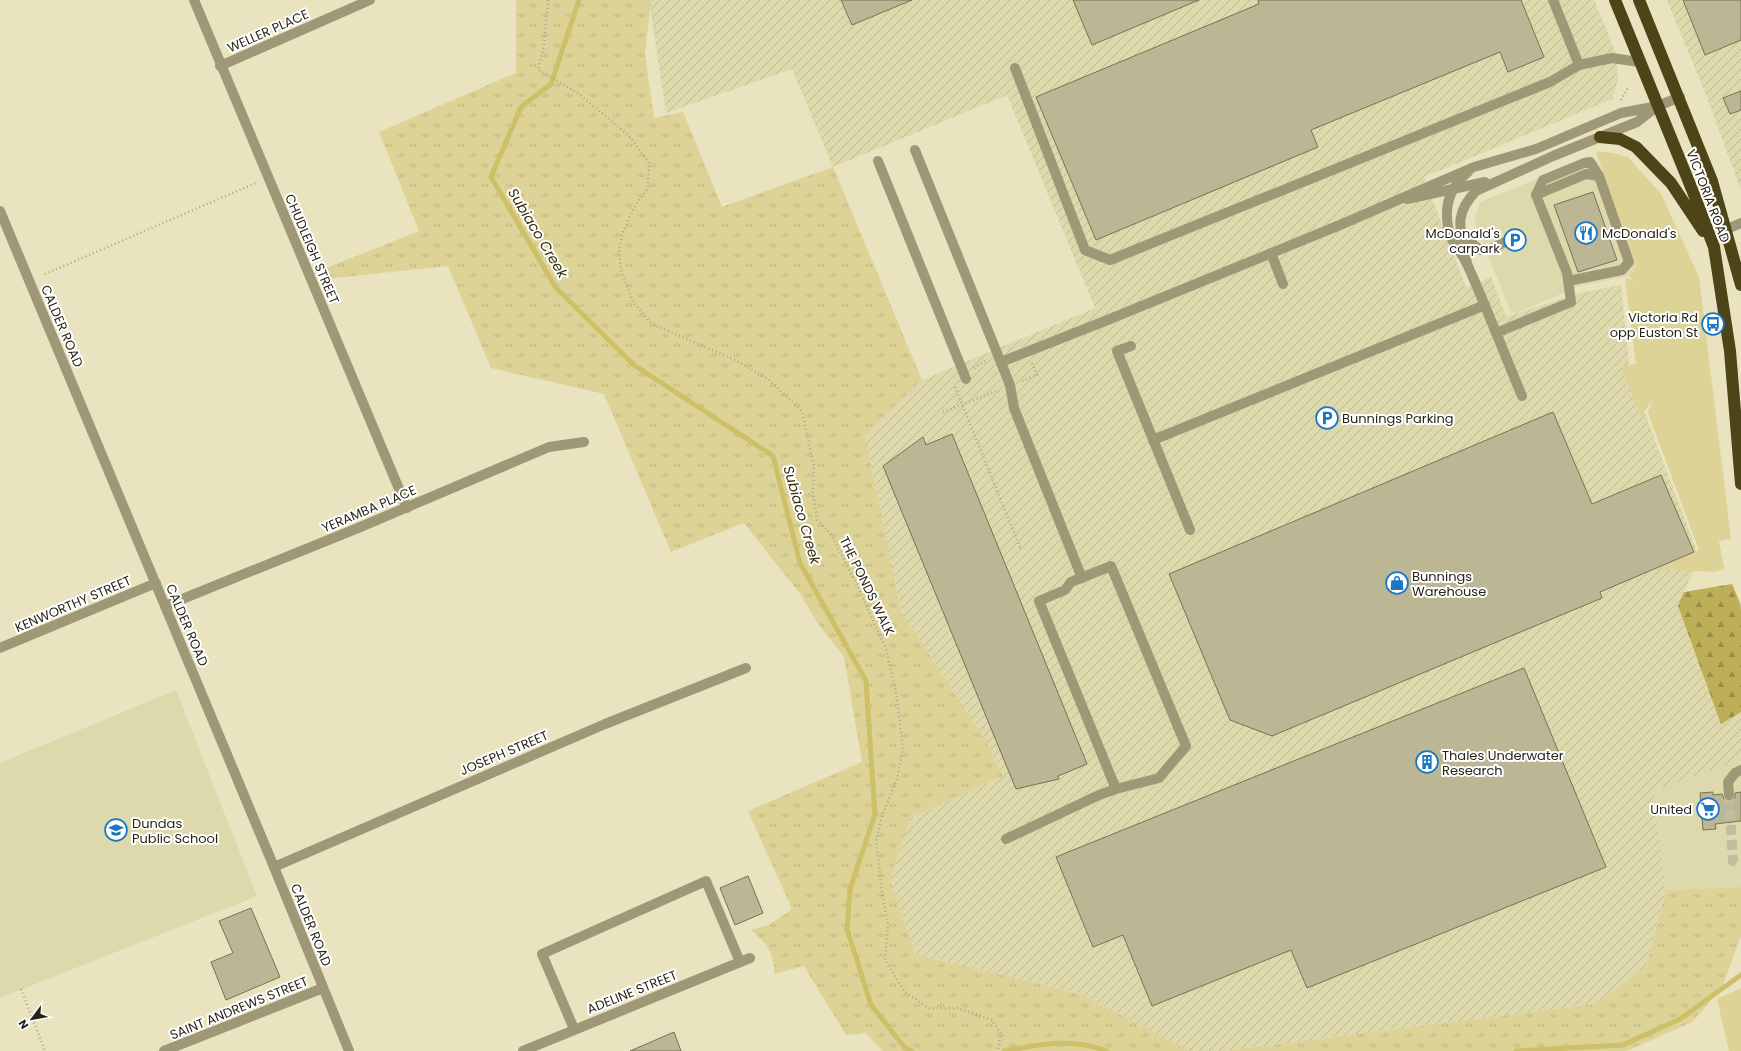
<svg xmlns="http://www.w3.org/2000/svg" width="1741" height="1051" font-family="Poppins,sans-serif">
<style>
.built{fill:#ded8ad}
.industrial{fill:url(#industrial-furrows)}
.grass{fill:#ddd396}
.forest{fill:url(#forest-firs)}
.park{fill:url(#park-tufts)}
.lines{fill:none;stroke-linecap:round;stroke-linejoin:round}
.stream{stroke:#cebf69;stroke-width:5}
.building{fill:#bbb694;stroke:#777253}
.minor-tunnel{stroke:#c2bd9e;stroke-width:10;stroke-dasharray:10 5;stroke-linecap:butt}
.path{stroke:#aca88c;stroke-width:2.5;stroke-dasharray:1 3;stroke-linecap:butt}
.minor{stroke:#9e9876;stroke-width:10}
.highway{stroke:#4d4517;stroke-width:12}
.labels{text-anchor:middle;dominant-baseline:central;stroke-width:4;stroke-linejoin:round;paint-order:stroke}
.street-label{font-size:13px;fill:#272518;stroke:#fff}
.poi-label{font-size:13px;fill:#272518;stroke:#fff;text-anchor:start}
.water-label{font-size:14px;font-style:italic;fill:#352f08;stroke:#fff}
</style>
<defs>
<pattern id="industrial-furrows" width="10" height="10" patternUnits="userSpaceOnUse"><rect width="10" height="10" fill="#ded8ad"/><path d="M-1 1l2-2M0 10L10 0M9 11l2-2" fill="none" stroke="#beb994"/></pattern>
<pattern id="forest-firs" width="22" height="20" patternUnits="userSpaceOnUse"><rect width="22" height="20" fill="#bdae58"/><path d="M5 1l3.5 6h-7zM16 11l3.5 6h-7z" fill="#9a8d48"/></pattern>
<pattern id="park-tufts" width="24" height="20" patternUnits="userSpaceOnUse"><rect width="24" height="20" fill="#ddd396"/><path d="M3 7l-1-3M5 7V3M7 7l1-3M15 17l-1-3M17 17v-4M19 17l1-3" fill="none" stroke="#beb581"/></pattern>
</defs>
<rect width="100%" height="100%" fill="#e9e3c0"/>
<!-- built -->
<g class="built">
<path d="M1592 157 1599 163 1621 230 1626 235 1637 266 1629 276 1579 286 1517 313 1511 312 1474 221 1480 202Z"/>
<path d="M176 690 257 896 0 998V763Z"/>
<path d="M1741 759V887L1666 890 1653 790Z"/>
</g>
<!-- industrial -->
<g class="industrial">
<path d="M649 0H1594L1616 53 1618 80 1612 99 1424 177 1466 287 1491 277 1506 317 1580 293 1621 285 1630 374 1699 557 1678 606 1721 723 1741 712V759L1653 791 1666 890 1646 966 1595 1004 1225 1051H1189L1080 994 915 954 890 881 910 818 1003 776 986 741 901 612 865 436 922 380 1095 308 1007 95 833 167 792 69 666 113Z"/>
<path d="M1667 0H1741V190L1708 100Z"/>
</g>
<!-- grass -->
<g class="grass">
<path d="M1596 151 1613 153 1628 157 1661 194 1699 277 1731 539 1719 541 1724 568 1716 572 1655 569 1699 550 1648 413 1653 398 1641 417 1621 366 1636 364 1625 279 1630 278 1638 286 1629 276 1637 266 1626 235 1621 230Z"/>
<path d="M1741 988V1051H1729L1717 999Z"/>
</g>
<!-- forest -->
<path class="forest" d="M1732 584 1740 603 1741 611V712L1721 724 1678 606 1684 592Z"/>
<!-- park -->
<g class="park">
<path d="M516 0H651L645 53 654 118 683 112 722 207 833 167 922 380 865 436 901 612 986 741 1003 776 910 818 890 881 915 954 1080 994 1189 1051H883L866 1033 846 1035 804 966 774 974C775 955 766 942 751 930L769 925 792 909 748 811 862 762 844 657 818 624 801 595 744 523 671 552 604 394 491 368 448 266 325 279 321 270 419 231 379 132 516 73Z"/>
<path d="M1741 887V936L1722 988 1692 1022 1627 1051H1225L1595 1004 1646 966 1666 890Z"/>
</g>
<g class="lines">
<!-- stream -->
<g class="stream">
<path d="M579 0 551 84 521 107 491 177 556 288 634 365 773 456 800 563 866 681 875 814 850 889 847 929 871 1005 905 1048 912 1051"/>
<path d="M1004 1051C1040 1044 1072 1038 1107 1051"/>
<path d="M1516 1051 1623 1045 1680 1019 1741 975"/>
</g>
</g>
<!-- building -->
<g class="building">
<path d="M841 0H912L852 25Z"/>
<path d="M1073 0H1199L1092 45Z"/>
<path d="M1258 0H1521L1544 57 1508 72 1500 52 1311 130 1318 147 1096 240 1036 97 1259 4Z"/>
<path d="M1683 0H1741V40L1705 55Z"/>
<path d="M1741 91V110L1730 114 1723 98Z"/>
<path d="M1593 192 1617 260 1578 272 1554 205Z"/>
<path d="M1553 412 1592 504 1661 475 1694 552 1600 592 1602 598 1272 736 1230 720 1169 574Z"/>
<path d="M952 434 1087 764 1058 776 1059 779 1016 789 883 466 923 437 926 445Z"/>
<path d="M1524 668 1606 867 1307 988 1291 950 1152 1006 1123 935 1093 947 1056 857Z"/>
<path d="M1713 792V795L1722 794 1724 799 1729 801 1735 798V793L1741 792V821L1715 824 1716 829 1703 830 1700 793Z"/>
<path d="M748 876 763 913 735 925 720 888Z"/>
<path d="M251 908 280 977 226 1000 211 962 233 953 219 921Z"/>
<path d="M674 1032 681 1051H630Z"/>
</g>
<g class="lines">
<!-- minor-tunnel -->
<path class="minor-tunnel" d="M1729 795 1733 861 1741 865"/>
<!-- path -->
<g class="path">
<path d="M548 0 543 52 538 69 579 94 629 136 649 163 648 188 633 209 623 232 619 249 621 270 633 302 652 324 733 359 768 379 802 411 814 466 813 492 817 520 831 534 855 581 886 649 896 692 903 747 897 779 883 813 876 840 882 892 888 924 885 960 905 992 929 1008H957L992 1020 1001 1034 998 1051"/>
<path d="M1621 100 1629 86"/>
<path d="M45 274 258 182"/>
<path d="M974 368 987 360"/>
<path d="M1022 381 1037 375 1032 363"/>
<path d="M955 387 1020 547 1023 546"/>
<path d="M943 412 999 390"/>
<path d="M21 989 45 1051"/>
</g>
<!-- minor -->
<g class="minor">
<path d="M194 0 407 508"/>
<path d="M1553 0 1579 65"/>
<path d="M220 66 370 0"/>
<path d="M1015 68 1085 250 1110 260 1550 82 1579 65 1612 58 1639 62"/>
<path d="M915 150 1010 385 1014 408 1082 578"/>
<path d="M878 161 966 379"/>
<path d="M1468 172C1451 186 1444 204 1448 226 1450 242 1462 252 1468 266 1487 309 1504 353 1522 396"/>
<path d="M1536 195 1586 174 1599 176"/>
<path d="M1407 199 1485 182"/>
<path d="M0 211 274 867 349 1051"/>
<path d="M1727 229 1741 223"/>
<path d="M1463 233 1468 240 1480 250 1491 249 1509 240"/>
<path d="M1271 253 1283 284"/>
<path d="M1467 264C1462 232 1451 217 1476 191L1553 156 1637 122 1656 107"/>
<path d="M1496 333 1571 302 1567 273 1536 195 1543 180 1584 163 1590 162 1599 176 1629 262 1622 270 1568 281"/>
<path d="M1131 346 1117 351 1190 530"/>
<path d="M1001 362 1105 321 1340 225 1474 167 1536 149 1621 113 1658 106 1680 97"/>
<path d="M1153 440 1485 305"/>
<path d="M165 606 358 528 549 447 584 442"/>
<path d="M0 648 156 583"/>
<path d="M1729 795 1728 782 1735 773 1741 770"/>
<path d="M1006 839 1099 795 1116 789 1159 778 1186 746 1111 566 1071 582 1065 590 1039 601 1116 789"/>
<path d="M274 867 605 724 746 668"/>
<path d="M574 1029 542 954 706 881 740 962"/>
<path d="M164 1051 323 988"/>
<path d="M523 1051 750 958"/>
</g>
<!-- highway -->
<g class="highway">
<path d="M1615 0 1693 192 1714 247 1730 351 1741 484"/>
<path d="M1639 0 1712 181 1741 285"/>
<path d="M1600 137 1620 139 1636 147 1671 183 1703 231"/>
</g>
</g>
<!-- icons -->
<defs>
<g id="restaurant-ring" transform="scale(1.15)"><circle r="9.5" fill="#fff" stroke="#1b76c3" stroke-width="1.5"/><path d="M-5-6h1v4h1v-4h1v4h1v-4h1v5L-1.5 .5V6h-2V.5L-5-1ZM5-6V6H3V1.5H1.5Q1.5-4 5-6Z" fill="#1b76c3"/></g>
<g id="parking-ring" transform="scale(1.15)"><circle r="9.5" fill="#fff" stroke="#1b76c3" stroke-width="1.5"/><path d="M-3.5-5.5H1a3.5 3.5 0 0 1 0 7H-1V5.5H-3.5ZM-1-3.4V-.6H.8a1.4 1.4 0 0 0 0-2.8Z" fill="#1b76c3"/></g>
<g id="bus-ring" transform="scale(1.15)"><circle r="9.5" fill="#fff" stroke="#1b76c3" stroke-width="1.5"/><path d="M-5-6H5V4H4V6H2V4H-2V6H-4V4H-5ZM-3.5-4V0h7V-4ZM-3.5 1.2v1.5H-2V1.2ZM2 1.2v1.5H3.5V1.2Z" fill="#1b76c3"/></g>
<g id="shop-ring" transform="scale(1.15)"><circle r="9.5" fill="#fff" stroke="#1b76c3" stroke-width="1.5"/><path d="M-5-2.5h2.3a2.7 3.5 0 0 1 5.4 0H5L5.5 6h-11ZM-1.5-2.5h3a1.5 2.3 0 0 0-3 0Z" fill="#1b76c3"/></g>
<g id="building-ring" transform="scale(1.15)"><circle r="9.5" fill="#fff" stroke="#1b76c3" stroke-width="1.5"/><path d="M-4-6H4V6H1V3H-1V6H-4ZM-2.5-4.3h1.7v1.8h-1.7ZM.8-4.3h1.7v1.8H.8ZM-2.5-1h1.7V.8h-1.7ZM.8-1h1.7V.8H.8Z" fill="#1b76c3"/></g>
<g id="supermarket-ring" transform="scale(1.15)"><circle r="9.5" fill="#fff" stroke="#1b76c3" stroke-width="1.5"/><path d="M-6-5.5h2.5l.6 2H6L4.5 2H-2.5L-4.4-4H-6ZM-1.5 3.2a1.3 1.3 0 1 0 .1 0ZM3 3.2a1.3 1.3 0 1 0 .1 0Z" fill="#1b76c3"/></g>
<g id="school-ring" transform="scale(1.15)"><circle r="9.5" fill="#fff" stroke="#1b76c3" stroke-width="1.5"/><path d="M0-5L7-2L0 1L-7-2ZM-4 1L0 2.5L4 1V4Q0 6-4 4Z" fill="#1b76c3"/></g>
</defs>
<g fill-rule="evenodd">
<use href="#restaurant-ring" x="1586" y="233"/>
<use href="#parking-ring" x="1515" y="240"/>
<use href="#bus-ring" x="1713" y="324"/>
<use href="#parking-ring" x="1327" y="418"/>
<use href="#shop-ring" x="1397" y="583"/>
<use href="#building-ring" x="1427" y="762"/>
<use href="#supermarket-ring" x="1708" y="809"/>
<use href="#school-ring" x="116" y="830"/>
</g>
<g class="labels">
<!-- street labels -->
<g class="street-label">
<text transform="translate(268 31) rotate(-24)">WELLER PLACE</text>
<text transform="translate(1708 196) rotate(69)">VICTORIA ROAD</text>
<text transform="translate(312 249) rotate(67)">CHUDLEIGH STREET</text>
<text transform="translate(62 326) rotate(67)">CALDER ROAD</text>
<text transform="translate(369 509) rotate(-23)">YERAMBA PLACE</text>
<text transform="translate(867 586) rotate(64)">THE PONDS WALK</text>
<text transform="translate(73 604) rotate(-23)">KENWORTHY STREET</text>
<text transform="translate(187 625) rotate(67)">CALDER ROAD</text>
<text transform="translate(504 753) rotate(-23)">JOSEPH STREET</text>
<text transform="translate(311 925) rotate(68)">CALDER ROAD</text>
<text transform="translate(632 992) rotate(-22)">ADELINE STREET</text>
<text transform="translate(239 1008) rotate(-22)">SAINT ANDREWS STREET</text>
</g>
<!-- poi labels -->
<g class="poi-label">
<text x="1500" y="233" text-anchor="end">McDonald's<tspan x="1500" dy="15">carpark</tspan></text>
<text x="1602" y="233">McDonald's</text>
<text x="1698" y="317" text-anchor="end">Victoria Rd<tspan x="1698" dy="15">opp Euston St</tspan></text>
<text x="1342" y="418">Bunnings Parking</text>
<text x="1412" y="576">Bunnings<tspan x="1412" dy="15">Warehouse</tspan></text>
<text x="1442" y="755">Thales Underwater<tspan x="1442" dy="15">Research</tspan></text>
<text x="1692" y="809" text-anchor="end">United</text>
<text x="132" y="823">Dundas<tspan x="132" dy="15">Public School</tspan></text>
</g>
<!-- water labels -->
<g class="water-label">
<text transform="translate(538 233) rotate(59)">Subiaco Creek</text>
<text transform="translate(802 515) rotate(74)">Subiaco Creek</text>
</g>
</g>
<!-- north arrow -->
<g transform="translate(32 1019) rotate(238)" stroke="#ffffff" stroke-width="3" paint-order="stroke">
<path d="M0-3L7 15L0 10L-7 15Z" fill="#272518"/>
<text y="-6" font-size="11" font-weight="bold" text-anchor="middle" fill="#272518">N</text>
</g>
</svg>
